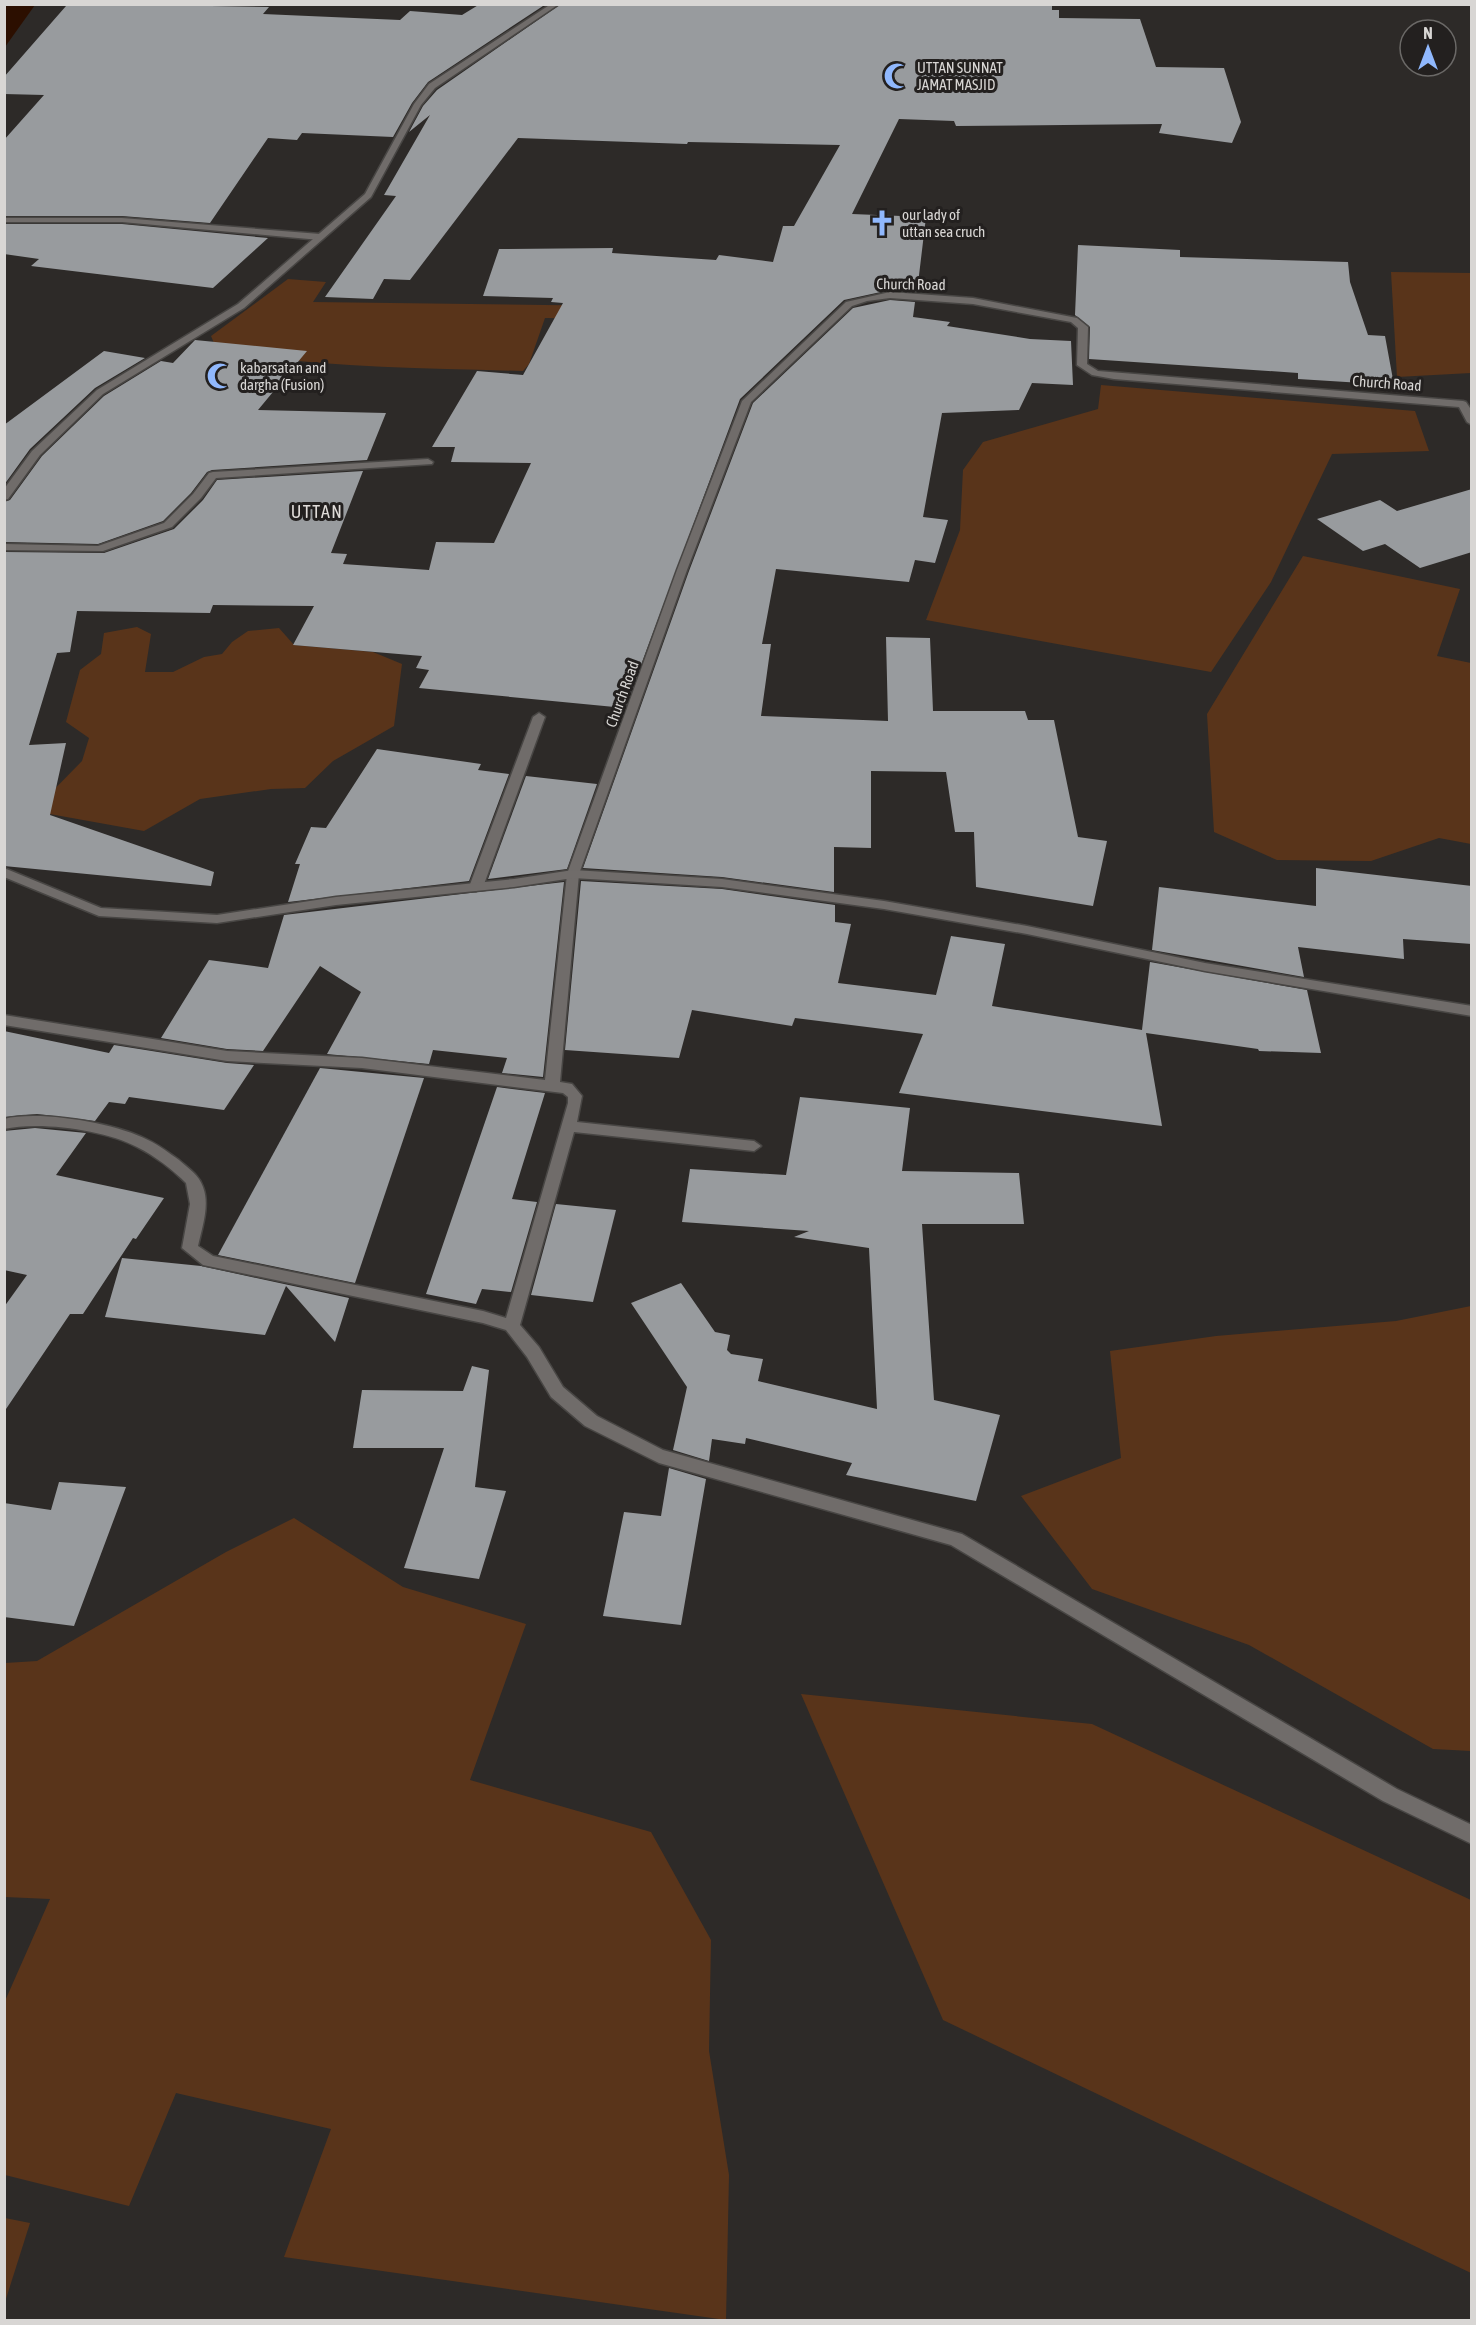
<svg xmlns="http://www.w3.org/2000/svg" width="1476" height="2325" font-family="'Asap Condensed',sans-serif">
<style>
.green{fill:#59341a}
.water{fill:#2c0f00}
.building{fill:#989b9e}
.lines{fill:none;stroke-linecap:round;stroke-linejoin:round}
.street-casing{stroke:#484644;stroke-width:3}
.secondary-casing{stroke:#484644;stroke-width:3}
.street{fill:#706c6a;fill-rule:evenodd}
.secondary{fill:#706c6a;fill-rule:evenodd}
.labels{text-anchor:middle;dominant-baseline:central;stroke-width:6;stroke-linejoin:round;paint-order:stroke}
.far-poi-label{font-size:15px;fill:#d8d6d4;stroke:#23201f;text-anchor:start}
.far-street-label{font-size:15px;fill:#d8d6d4;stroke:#23201f}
.far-quarter-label{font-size:18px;letter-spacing:1.5px;fill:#e0dcd9;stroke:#23201f}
</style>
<rect width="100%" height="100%" fill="#2d2a28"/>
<!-- green -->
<g class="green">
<path d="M1391 272 1471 273V373L1397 377Z"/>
<path d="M288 279 326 282 313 302 620 306 614 319 545 318 529 364 523 371C420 368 318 368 217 350L211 336Z"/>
<path d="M1101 385 1415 411 1429 451 1332 454 1271 582 1211 672 926 620 960 530 963 470 983 442 1098 409Z"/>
<path d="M1303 556 1460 589 1437 656 1471 663V844L1439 838 1371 861 1277 860 1214 832 1207 714Z"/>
<path d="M137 627 151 634 145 672H173L204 657 222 654 232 642 248 631 279 628 294 645 373 652 402 664 394 726 333 761 305 788 271 789 200 799 144 831 33 811 82 761 89 738 66 722 80 670 101 654 104 633Z"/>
<path d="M1471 1306V1751L1433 1749 1249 1645 1092 1589 1021 1496 1121 1458 1110 1351 1216 1336 1396 1321Z"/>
<path d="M294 1518 403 1587 526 1624 470 1780 651 1832 711 1940 709 2051 729 2175 726 2320 284 2257 331 2129 176 2093 129 2206 5 2175V2001L50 1899 5 1897V1663L37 1661 226 1552Z"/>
<path d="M801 1694 1092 1724 1471 1900V2273L943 2020Z"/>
<path d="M5 2218 30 2223 5 2302 4 2218Z"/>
</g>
<!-- water -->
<path class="water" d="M5 4 35 5 5 47 4 5Z"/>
<!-- building -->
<g class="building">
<path d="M89 4 269 7 263 14 400 20 410 11 462 15 480 4H546L428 82 412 103 393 137 302 133 297 140 268 138 210 223 122 216H4V140L44 95 4 94V77L66 6Z"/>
<path d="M561 4H1052V10H1059V18L1140 19 1156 67 1224 68 1241 122 1232 143 1159 133 1162 124 956 126 954 121 899 119 852 214 926 217 917 292 890 290 844 300 740 399 625 708 419 688 429 670 416 668 422 656 293 645 314 606 213 605 210 613 77 611 70 652 57 653 29 745 66 743 50 815 214 872 211 886 4 866V552L104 553 174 529 203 500 217 480 363 471 331 553 347 554 343 564 429 570 436 542 494 543 531 463 451 462 455 447H432L477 371 523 375 563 303 551 302 553 298 483 296 499 249 613 248 612 253 716 260 719 255 773 262 783 226H794L840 145 688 142 687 144 518 138 410 280 384 279 373 299 325 297 396 196 384 195 430 115 409 132 423 106 437 90Z"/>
<path d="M4 224H122L268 238 213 288 31 266 39 259 4 254Z"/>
<path d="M1078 245 1180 250V257L1348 262 1350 282 1368 335 1385 336 1394 385 1298 379V373L1089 359 1090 327 1075 315Z"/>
<path d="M890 300 915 302 913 317 950 322 947 326 1030 339 1071 341 1073 385 1032 383 1019 410 942 413 923 517 948 520 935 563 915 560 909 582 776 569 762 644H771L761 716 888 721 886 637 930 638 933 711H1025L1028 720H1054L1078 837 1107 841 1093 906 976 887 974 832H955L946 772 871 771V848L834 847V892L722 877 583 868 689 571 753 403 853 308Z"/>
<path d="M195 340 307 351 258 410 386 413 367 460 212 470 207 472 191 493 163 521 98 544 4 542V502L10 500 42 456 104 396 161 361 173 363Z"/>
<path d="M104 351 145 358 95 388 30 449 4 485V425Z"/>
<path d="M1472 489V552L1420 568 1385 544 1363 551 1317 519 1380 500 1397 511Z"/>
<path d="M377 749 481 764 478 770 509 774 469 881 288 902 300 864H295L311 827 326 828Z"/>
<path d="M526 776 597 784 567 869 488 879Z"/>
<path d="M1316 868 1472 886V944L1403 939 1404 959 1298 947 1304 977 1152 950 1159 887 1316 906Z"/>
<path d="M581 881 722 889 835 905V922L851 924 838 983 936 995 951 936 1005 944 992 1006 1142 1030 1150 962 1307 990 1321 1053 1259 1051 1258 1049 1146 1033 1162 1126 899 1093 923 1034 795 1018 792 1026 692 1010 679 1058 565 1050Z"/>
<path d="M564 882 543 1077 502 1073 507 1058 433 1050 429 1064 327 1054 361 992 320 966 263 1051 227 1049 161 1038 209 960 268 968 284 915Z"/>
<path d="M4 1031 109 1053 114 1045 227 1063 254 1065 224 1110 129 1097 125 1104 109 1102 95 1121 37 1114 4 1117Z"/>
<path d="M320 1068 424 1078 355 1283 218 1255Z"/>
<path d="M497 1087 545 1093 512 1199 537 1202 511 1292 482 1289 476 1304 426 1294Z"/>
<path d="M800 1097 910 1108 902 1171 1019 1173 1024 1224H922L934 1400 1000 1415 976 1501 846 1475 852 1463 746 1438 745 1444 712 1439 709 1461 673 1450 687 1387 631 1303 681 1283 715 1332 730 1335 727 1350 731 1354 763 1359 758 1381 877 1409 869 1248 794 1237 809 1231 682 1222 690 1169 786 1175Z"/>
<path d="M35 1128 86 1133 56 1175 164 1198 136 1239 133 1238 83 1314H70L4 1412V1307L27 1275 4 1270V1131Z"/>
<path d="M556 1204 616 1210 593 1302 531 1295Z"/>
<path d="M122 1258 201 1266 349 1298 335 1342 286 1286 265 1335 105 1317Z"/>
<path d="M472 1366 489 1370 475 1487 506 1491 479 1579 404 1568 444 1448H353L362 1390 463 1391Z"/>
<path d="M669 1468 706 1479 681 1625 603 1616 624 1512 661 1516Z"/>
<path d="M59 1482 126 1487 74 1626 4 1617V1503L51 1510Z"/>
</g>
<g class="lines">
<!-- street casing -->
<g class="street-casing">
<g id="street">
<path d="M4 218H122L320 234 324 237 320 240 122 222H4Z"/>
<path d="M890 292 973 298 1077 318 1088 327 1087 364 1098 371 1463 401 1466 402 1472 411V425L1467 422 1459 407 1114 379 1092 375 1077 365 1078 328 1071 322 973 304 890 298 867 301 852 306 751 402 687 570 579 874 560 1082 572 1084 582 1096 577 1122 754 1141 761 1146 754 1151 574 1132 520 1325 539 1347 563 1387 597 1416 663 1450 962 1534 1397 1789 1472 1825V1844L1383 1801 951 1545 659 1463 585 1426 551 1397 527 1357 506 1330 483 1323 203 1265 182 1248 190 1204 186 1183C173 1170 155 1156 137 1147 105 1130 40 1121 4 1129V1119C40 1110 115 1123 148 1140 159 1145 169 1153 179 1160 188 1168 199 1175 203 1187 210 1205 202 1228 198 1246L213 1256 483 1311 506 1318 568 1103V1097L563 1093 362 1068 227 1061 4 1025V1015L227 1051 362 1058 545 1080 567 874 677 570 742 401 846 302Z"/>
<path d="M428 459 433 462 432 464 216 478 201 498 172 527 103 551 4 550V544L98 546 164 523 193 494 209 473 213 472Z"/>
<path d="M539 713 545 717 483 887 476 891 471 890 469 887 533 717Z"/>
</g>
</g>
<!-- secondary casing -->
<g class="secondary-casing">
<g id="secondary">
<path d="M551 4H559L435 88 421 105 371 197 244 308 103 394 40 455 8 499 4 500V489L32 451 97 390 238 304 365 194 414 104 429 84Z"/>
<path d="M4 868 101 908 217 915 336 897 514 879 573 870 722 879 884 901 1027 926 1205 963 1472 1006V1016L1205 971 1027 934 884 909 722 887 573 878 514 887 336 905 217 923 99 916 4 877Z"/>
</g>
</g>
<!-- street -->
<use href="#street" class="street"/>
<!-- secondary -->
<use href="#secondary" class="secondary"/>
</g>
<!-- icons -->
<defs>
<g id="mosque-bare" transform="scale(2.07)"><path d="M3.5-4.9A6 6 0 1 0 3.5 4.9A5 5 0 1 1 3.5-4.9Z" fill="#90b8fd" stroke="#23201f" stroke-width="2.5" paint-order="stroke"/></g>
<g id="church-bare" transform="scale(2.07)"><path d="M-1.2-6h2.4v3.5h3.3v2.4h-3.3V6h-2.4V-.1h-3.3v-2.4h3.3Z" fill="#90b8fd" stroke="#23201f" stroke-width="2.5" paint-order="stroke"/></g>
</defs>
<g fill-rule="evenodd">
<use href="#mosque-bare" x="897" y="76"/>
<use href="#church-bare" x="882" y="223"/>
<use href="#mosque-bare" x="220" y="376"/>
</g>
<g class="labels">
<!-- far-poi labels -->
<g class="far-poi-label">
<text x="917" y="67">UTTAN SUNNAT<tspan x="917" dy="17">JAMAT MASJID</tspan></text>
<text x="902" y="214">our lady of<tspan x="902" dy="17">uttan sea cruch</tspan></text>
<text x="240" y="367">kabarsatan and<tspan x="240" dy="17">dargha (Fusion)</tspan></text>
</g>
<!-- far-street labels -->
<g class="far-street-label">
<text transform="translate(911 284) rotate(1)">Church Road</text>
<text transform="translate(1387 383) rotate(4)">Church Road</text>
<text transform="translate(622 694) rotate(-70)">Church Road</text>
</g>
<!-- far-quarter labels -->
<g class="far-quarter-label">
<text x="317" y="511">UTTAN</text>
</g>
</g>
<!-- border -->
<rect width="1476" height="2325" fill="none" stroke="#d8d6d4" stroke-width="12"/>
<!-- north arrow -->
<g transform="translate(1428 48)"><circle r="28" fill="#23201f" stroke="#6b6967" stroke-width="1.5"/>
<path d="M0-4.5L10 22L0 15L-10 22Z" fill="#90b8fd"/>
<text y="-9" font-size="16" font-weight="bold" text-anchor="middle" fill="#d8d6d4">N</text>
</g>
</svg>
